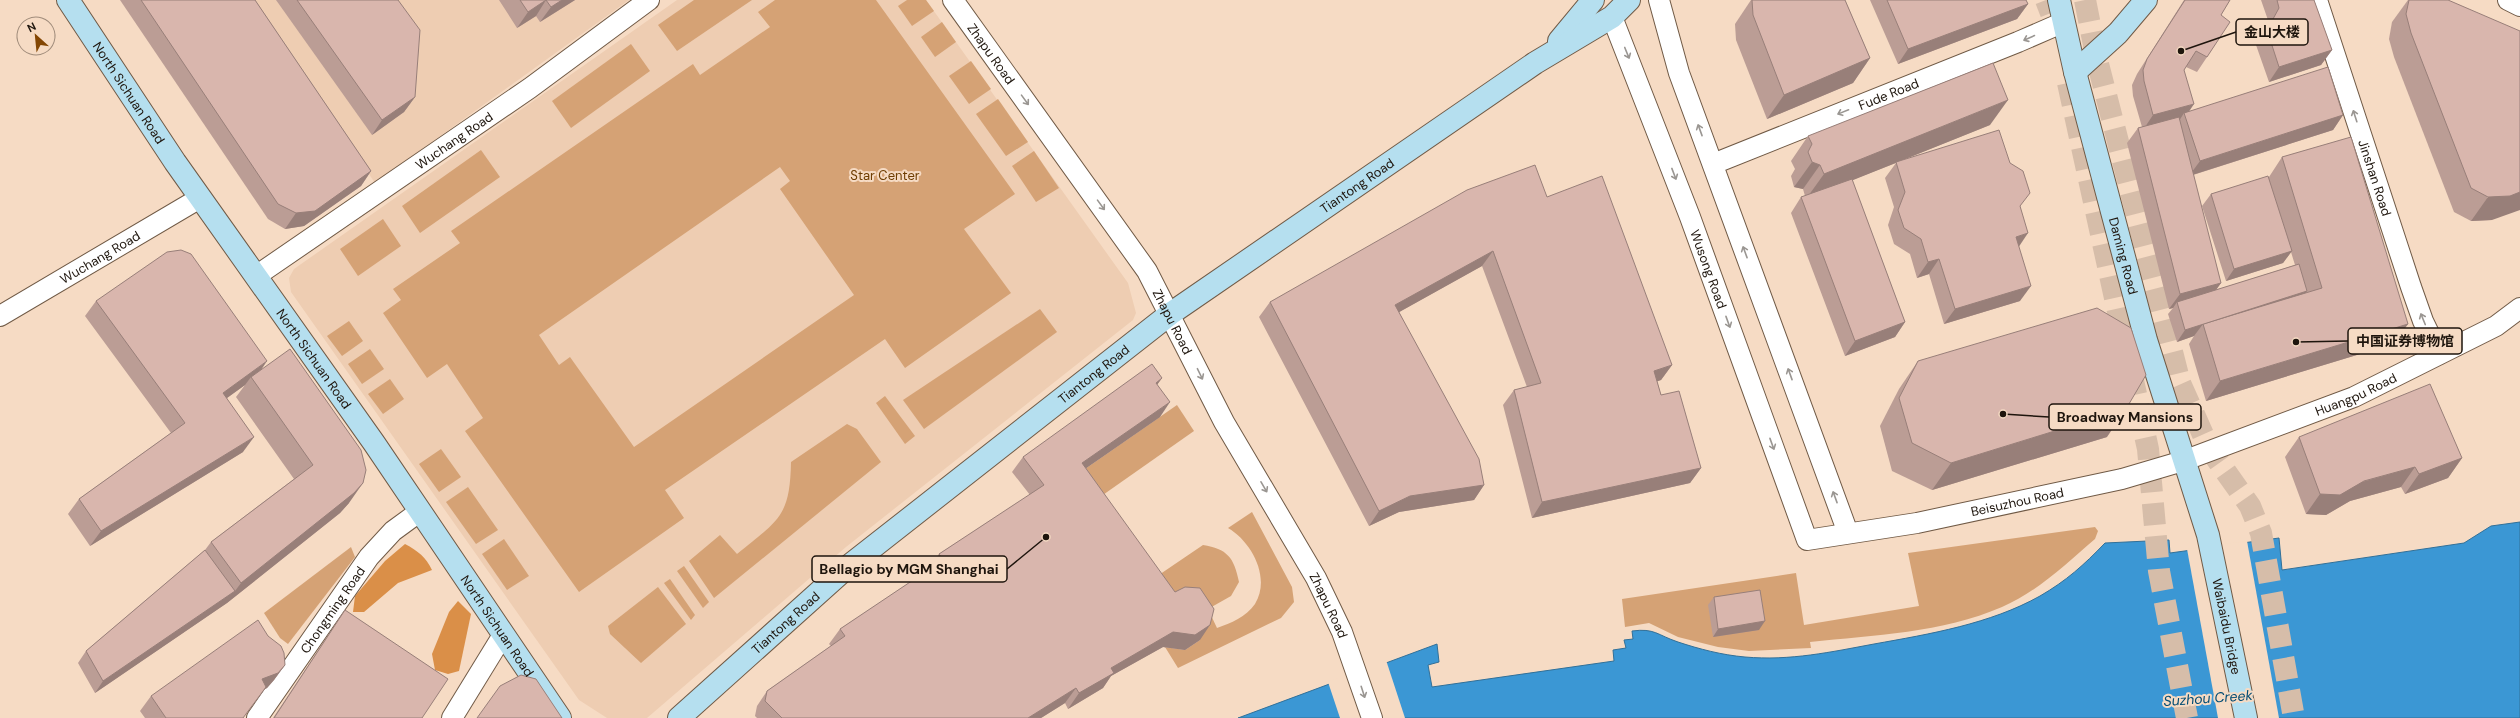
<svg xmlns="http://www.w3.org/2000/svg" width="2520" height="718" font-family="'DM Sans','Noto Sans SC',sans-serif">
<style>
.built{fill:#eecdb2}
.green{fill:#d5a275;fill-rule:evenodd}
.forest{fill:#da8f48}
.water{fill:#3b97d4;stroke:#327098}
.pier{fill:#f6dbc4}
.lines{fill:none;stroke-linecap:round;stroke-linejoin:round}
.primary-tunnel{stroke:#d6bda9;stroke-width:22;stroke-dasharray:22 11;stroke-linecap:butt}
.street-casing{stroke:#705a46;stroke-width:22}
.secondary-casing{stroke:#705a46;stroke-width:24}
.street{stroke:#fff;stroke-width:20}
.secondary{stroke:#b5dfef;stroke-width:22}
.wall{fill:#bb9d95}
.shaded-wall{fill:#987f79}
.building{fill:#d9b6ad;stroke:#987f79}
.oneway{stroke:#9a9692}
.labels{text-anchor:middle;dominant-baseline:central;stroke-width:4;stroke-linejoin:round;paint-order:stroke}
.street-label{font-size:13px;fill:#1e150d;stroke:#f6dbc4}
.park-label{font-size:13px;fill:#6e3d02;stroke:#f6dbc4}
.water-label{font-size:14px;font-style:italic;fill:#004b73;stroke:#f6dbc4}
.leader{fill:none;stroke:#1e150d;stroke-width:1.5}
.callout-dot{fill:#1e150d;stroke:#f6dbc4;stroke-width:1.5}
.callout{fill:#f6dbc4;stroke:#1e150d;stroke-width:1.5}
.callout-label{font-size:14px;text-anchor:middle;font-weight:bold;fill:#1e150d}
</style>
<rect width="100%" height="100%" fill="#f6dbc4"/>
<!-- built -->
<g class="built">
<path d="M252 0H629L375 183Z"/>
<path d="M677 0H926L1128 283 1136 313 1133 320 846 547 647 718H607L579 700 291 292 289 278 294 269Z"/>
</g>
<!-- green -->
<g class="green">
<path d="M694 0H752L677 51 658 25Z"/>
<path d="M775 0H876L1015 194 964 229 1011 293 905 368 885 339 665 490 684 518 579 592 465 431 483 418 447 364 427 378 383 313 401 300 393 289 460 243 451 231 693 64 700 75 770 27 758 12ZM780 167 790 181 780 189 854 295 634 447 570 357 559 365 539 335Z"/>
<path d="M907 0H926L934 11 912 26 898 6Z"/>
<path d="M942 22 956 42 935 57 921 37Z"/>
<path d="M631 44 650 71 571 128 552 101Z"/>
<path d="M971 61 991 89 969 104 949 76Z"/>
<path d="M998 99 1028 142 1006 156 976 114Z"/>
<path d="M481 150 500 177 420 233 402 206Z"/>
<path d="M1034 151 1059 188 1036 202 1012 166Z"/>
<path d="M383 219 401 246 358 276 340 249Z"/>
<path d="M1040 309 1057 332 924 429 903 400Z"/>
<path d="M349 321 363 341 342 356 327 336Z"/>
<path d="M370 349 384 369 362 384 348 364Z"/>
<path d="M390 379 404 399 383 414 368 394Z"/>
<path d="M885 396 915 436 905 444 876 403Z"/>
<path d="M1177 405 1194 431 1090 504 1072 478Z"/>
<path d="M847 424 857 429 881 462 714 598 689 561 720 535 737 554C778 520 790 518 791 462Z"/>
<path d="M441 449 461 477 439 492 419 464Z"/>
<path d="M468 487 498 530 476 544 446 502Z"/>
<path d="M1252 512 1292 587 1294 602 1281 618 1178 668 1165 647 1185 650 1200 640 1147 583 1203 545C1227 549 1234 557 1239 582L1231 596 1208 609 1217 628C1231 623 1246 617 1255 604 1271 578 1252 542 1228 528Z"/>
<path d="M2095 527 2098 531 2095 539C2066 564 2037 592 2002 607 1942 633 1874 635 1810 642L1811 648 1749 651 1718 647 1678 637 1649 623 1625 627 1622 599 1796 573 1804 625 1919 606 1908 553Z"/>
<path d="M504 539 529 576 507 590 482 554Z"/>
<path d="M351 547 355 557 288 644 280 638 264 613Z"/>
<path d="M684 566 709 602 703 608 677 571Z"/>
<path d="M670 579 695 615 691 620 664 583Z"/>
<path d="M658 587 686 624 641 663 610 634 608 626Z"/>
</g>
<!-- forest -->
<g class="forest">
<path d="M405 544C418 551 426 557 432 570L398 583 364 612H353L355 596 385 561Z"/>
<path d="M458 601 471 614 459 671 448 674 435 670 432 654 449 612Z"/>
</g>
<!-- water -->
<path class="water" d="M2520 522V718H1238L1437 644 1439 662 1428 665 1432 687 1614 661 1613 650 1626 648 1624 640 1633 639 1632 631C1655 628 1657 635 1678 642 1699 649 1722 655 1745 657 1790 661 1831 652 1874 644 1930 634 1990 624 2040 596 2066 581 2084 565 2105 543L2169 540 2170 553 2279 538 2282 570 2464 543 2491 526Z"/>
<!-- pier -->
<g class="pier">
<path d="M2247 541 2279 718H2218L2187 549Z"/>
<path d="M1386 660 1405 718H1340L1328 682Z"/>
</g>
<g class="lines">
<!-- primary-tunnel -->
<g class="primary-tunnel">
<path d="M2046 0 2051 13"/>
<path d="M2085 0 2097 60 2180 383 2209 448 2250 506 2261 533 2294 718"/>
<path d="M2068 83 2148 449 2159 571 2187 718"/>
</g>
<!-- street casing -->
<g class="street-casing">
<g id="street">
<path id="s1" d="M953 0 1147 271 1224 422 1316 578 1342 632 1372 718"/>
<path d="M1659 0 1679 73 1848 533"/>
<path id="s2" d="M2317 0 2411 287 2423 321 2439 354"/>
<path d="M2508 0 2520 6"/>
<path id="s3" d="M1612 17 1690 217 1807 540 1917 523 2122 479 2183 461 2354 397 2496 326 2520 308"/>
<path id="s4" d="M1713 164 2018 42 2064 22"/>
<path id="s5" d="M256 276 530 88 649 0"/>
<path id="s6" d="M0 316 200 198"/>
<path id="s7" d="M257 718 369 557 393 531 419 512"/>
<path d="M452 718 503 635"/>
</g>
</g>
<!-- secondary casing -->
<g class="secondary-casing">
<g id="secondary">
<path id="s8" d="M68 0 175 162 374 443 560 718"/>
<path id="s9" d="M2059 0 2075 72 2146 340 2208 535 2246 718"/>
<path d="M1559 41 1593 0"/>
<path d="M2075 72 2118 33 2146 0"/>
<path id="s10" d="M679 718 845 569 1170 314 1535 63 1612 17 1629 0"/>
</g>
</g>
<!-- street -->
<use href="#street" class="street"/>
<!-- secondary -->
<use href="#secondary" class="secondary"/>
</g>
<!-- wall -->
<g class="wall">
<path d="M120 0H255L371 171 361 186 304 226 285 229 268 219Z"/>
<path d="M276 0H398L415 97 404 112 372 135Z"/>
<path d="M499 0H575L540 22 536 16 517 28Z"/>
<path d="M1751 0H1845L1870 58 1853 83 1767 119 1736 40 1735 24Z"/>
<path d="M1870 0H2026L2028 4 2017 19 1898 64Z"/>
<path d="M2184 0H2230L2221 15 2207 57 2197 72 2186 67 2184 70 2189 111 2343 115 2333 130 2193 175 2221 283 2216 290 2295 265 2291 252 2283 263 2226 281 2202 206 2211 194 2269 177 2282 157 2408 324 2393 344 2206 401 2189 344 2194 336 2177 342 2168 314 2173 308 2169 309 2127 143 2138 128 2142 127 2133 96 2132 85 2137 74Z"/>
<path d="M2261 0H2314L2332 50 2321 65 2269 82 2256 45 2269 23Z"/>
<path d="M2408 0H2448L2492 220 2471 221 2454 212 2394 57 2389 39 2392 22Z"/>
<path d="M1990 125 1900 161 2021 207 2019 246 2020 301 1944 324 1929 274 1917 278 1910 254 1894 244 1888 225 1894 207 1885 178 1896 163 1852 180 1905 322 1895 337 1845 356 1791 213 1801 197 1805 196 1803 189 1794 187 1791 176 1795 169 1791 161 1808 136Z"/>
<path d="M1547 197 1672 365 1661 380 1657 381 1661 395 1701 468 1690 483 1532 518 1503 405 1514 390 1527 387 1482 266 1399 312 1484 485 1474 500 1399 512 1369 526 1259 317 1270 302Z"/>
<path d="M96 301 262 369 349 503 340 513 227 603 95 693 78 663 86 651 205 550 211 542 294 479 236 397 245 385 227 398 243 452 90 546 68 514 79 499 171 433 85 316Z"/>
<path d="M1918 361 2107 437 1932 490 1892 471 1880 426 1899 389Z"/>
<path d="M1162 378 1157 385 1160 417 1086 468 1200 640 1185 650 1163 647 1111 676 1103 688 1068 709 1065 703 1041 718H757L755 716 757 706 767 691 831 646 829 644 840 629 929 570 928 569 939 554 1030 495 1012 472 1023 457Z"/>
<path d="M2299 437 2462 458 2448 478 2405 494 2401 487 2350 501 2326 515 2306 514 2285 457Z"/>
<path d="M1714 597 1759 630 1713 637 1708 605Z"/>
<path d="M345 610 422 718H273Z"/>
<path d="M285 665 274 680 267 688 263 690 243 718H145L140 711 151 696Z"/>
</g>
<!-- shaded-wall -->
<g class="shaded-wall">
<path d="M546 0 536 16 517 28 528 12Z"/>
<path d="M562 0H575L540 22 551 7Z"/>
<path d="M2028 4 2017 19 1898 64 1908 49Z"/>
<path d="M2332 50 2321 65 2269 82 2279 67Z"/>
<path d="M1870 58 1853 83 1767 119 1784 95Z"/>
<path d="M415 97 404 112 372 135 382 120Z"/>
<path d="M2008 100 1990 125 1806 199 1824 174Z"/>
<path d="M2194 104 2186 116 2184 113 2179 121 2143 130 2153 115Z"/>
<path d="M2343 115 2333 130 2189 176 2200 161Z"/>
<path d="M1812 162 1820 165 1803 189 1794 187Z"/>
<path d="M371 171 361 186 304 226 285 229 296 213Z"/>
<path d="M2520 192V210L2492 220 2471 221 2488 197Z"/>
<path d="M2028 233 2018 248 2016 237Z"/>
<path d="M1493 251 1482 266 1385 320 1395 305Z"/>
<path d="M2292 251 2283 263 2226 281 2234 269Z"/>
<path d="M1939 259 1929 274 1917 278 1928 262Z"/>
<path d="M2221 283 2210 298 2177 302 2173 308 2169 309 2180 294Z"/>
<path d="M2031 286 2020 301 1944 324 1955 309Z"/>
<path d="M2307 291 2299 303 2203 324Z"/>
<path d="M1905 322 1895 337 1845 356 1855 341Z"/>
<path d="M2203 324 2194 336 2177 342 2185 330Z"/>
<path d="M2408 324 2393 344 2206 401 2220 381Z"/>
<path d="M267 361 257 376 251 377 245 385 213 408 223 393Z"/>
<path d="M1672 365 1661 380 1644 386 1654 371Z"/>
<path d="M1162 378 1151 393 1156 383Z"/>
<path d="M1170 402 1160 417 1072 478 1082 463Z"/>
<path d="M2126 409 2107 437 1932 490 1951 463Z"/>
<path d="M254 437 243 452 90 546 101 531Z"/>
<path d="M2462 458 2448 478 2405 494 2419 474Z"/>
<path d="M2415 467 2401 487 2350 501 2326 515 2306 514 2320 494Z"/>
<path d="M1701 468 1690 483 1532 518 1542 502Z"/>
<path d="M363 483 349 503 340 513 227 603 95 693 103 681 235 591 241 583Z"/>
<path d="M1484 485 1474 500 1399 512 1369 526 1379 511 1410 496Z"/>
<path d="M1765 621 1759 630 1713 637 1718 629Z"/>
<path d="M1210 625 1200 640 1185 650 1163 647 1111 676 1103 688 1068 709 1079 693 1111 668 1173 632Z"/>
<path d="M285 665 274 680 267 688 263 690 262 679Z"/>
<path d="M1076 688 1065 703 1041 718H1028Z"/>
</g>
<!-- building -->
<g class="building">
<path d="M141 0H255L371 171 315 211 296 213 278 204Z"/>
<path d="M297 0H398L420 30 415 97 382 120Z"/>
<path d="M520 0H562L551 7 546 0 528 12Z"/>
<path d="M1752 0H1845L1870 58 1784 95 1753 15Z"/>
<path d="M1887 0H2026L2028 4 1908 49Z"/>
<path d="M2185 0H2230L2221 15 2230 22 2207 57 2196 51 2184 70 2194 104 2153 115 2144 81 2143 70 2147 59Z"/>
<path d="M2277 0H2314L2332 50 2279 67 2267 30 2279 8Z"/>
<path d="M2409 0H2448L2520 31V192L2510 196 2488 197 2471 188 2411 33 2406 14Z"/>
<path d="M1993 63 2008 100 1824 174 1820 165 1812 162 1808 152 1812 144 1808 136Z"/>
<path d="M2328 67 2343 115 2200 161 2184 113Z"/>
<path d="M2179 117 2221 283 2180 294 2138 128Z"/>
<path d="M1999 130 2010 163 2023 171 2030 193 2020 206 2028 233 2016 237 2031 286 1955 309 1939 259 1928 262 1921 239 1904 228 1898 210 1905 192 1896 162Z"/>
<path d="M2351 137 2408 324 2220 381 2203 324 2322 288 2282 157Z"/>
<path d="M1535 165 1547 197 1602 176 1672 365 1654 371 1661 395 1679 391 1701 468 1542 502 1514 390 1541 383 1493 251 1395 305 1479 459 1484 485 1410 496 1379 511 1270 302 1467 190Z"/>
<path d="M2268 176 2292 251 2234 269 2211 194Z"/>
<path d="M1852 179 1905 322 1855 341 1801 197Z"/>
<path d="M181 250 191 254 267 361 223 393 254 437 101 531 79 499 185 423 96 301 167 252Z"/>
<path d="M2299 264 2307 291 2185 330 2177 302Z"/>
<path d="M2097 308 2131 328 2146 375 2126 409 1951 463 1912 443 1899 398 1918 361Z"/>
<path d="M290 349 361 450 366 470 363 483 354 493 241 583 211 542 313 465 251 377Z"/>
<path d="M1152 364 1162 378 1156 383 1170 402 1082 463 1175 592 1185 587 1200 588 1214 609 1210 625 1195 635 1173 632 1111 668 1114 673 1079 693 1076 688 1028 718H782L765 701 767 691 845 636 840 629 943 560 939 554 1044 485 1023 457Z"/>
<path d="M2430 384 2462 458 2419 474 2415 467 2364 481 2340 495 2320 494 2299 437Z"/>
<path d="M205 550 235 591 103 681 86 651Z"/>
<path d="M1760 590 1765 621 1718 629 1714 597Z"/>
<path d="M345 610 448 679 422 718H274Z"/>
<path d="M258 620 268 636 281 646 284 653 285 665 278 673 262 679 266 687 243 718H166L151 696Z"/>
<path d="M521 675 536 679 562 718H477L500 686Z"/>
</g>
<!-- one-way arrows -->
<defs><path id="oneway-shaft" d="M-6 0H5M1.5-3L5.5 0L1.5 3" fill="none" stroke-width="1.6" stroke-linecap="round" stroke-linejoin="round"/></defs>
<g class="oneway">
<use href="#oneway-shaft" transform="translate(2029 38) rotate(156)"/>
<use href="#oneway-shaft" transform="translate(1627 53) rotate(68)"/>
<use href="#oneway-shaft" transform="translate(1025 100) rotate(54)"/>
<use href="#oneway-shaft" transform="translate(1843 112) rotate(158)"/>
<use href="#oneway-shaft" transform="translate(2355 116) rotate(-108)"/>
<use href="#oneway-shaft" transform="translate(1700 130) rotate(-110)"/>
<use href="#oneway-shaft" transform="translate(1674 174) rotate(69)"/>
<use href="#oneway-shaft" transform="translate(1101 205) rotate(54)"/>
<use href="#oneway-shaft" transform="translate(1745 252) rotate(-110)"/>
<use href="#oneway-shaft" transform="translate(2423 319) rotate(-112)"/>
<use href="#oneway-shaft" transform="translate(1728 322) rotate(70)"/>
<use href="#oneway-shaft" transform="translate(1200 374) rotate(64)"/>
<use href="#oneway-shaft" transform="translate(1790 374) rotate(-110)"/>
<use href="#oneway-shaft" transform="translate(1772 444) rotate(70)"/>
<use href="#oneway-shaft" transform="translate(1264 487) rotate(60)"/>
<use href="#oneway-shaft" transform="translate(1835 497) rotate(-110)"/>
<use href="#oneway-shaft" transform="translate(1363 692) rotate(72)"/>
</g>
<g class="labels">
<!-- street labels -->
<g class="street-label">
<text stroke="none"><textPath href="#s1" startOffset="66">Zhapu Road</textPath></text>
<text stroke="none"><textPath href="#s8" startOffset="111">North Sichuan Road</textPath></text>
<text stroke="none"><textPath href="#s4" startOffset="189">Fude Road</textPath></text>
<text stroke="none"><textPath href="#s5" startOffset="240">Wuchang Road</textPath></text>
<text stroke="none"><textPath href="#s2" startOffset="187">Jinshan Road</textPath></text>
<text stroke="none"><textPath href="#s10" startOffset="863">Tiantong Road</textPath></text>
<text stroke="none"><textPath href="#s9" startOffset="264">Daming Road</textPath></text>
<text stroke="none"><textPath href="#s6" startOffset="116">Wuchang Road</textPath></text>
<text stroke="none"><textPath href="#s3" startOffset="270">Wusong Road</textPath></text>
<text stroke="none"><textPath href="#s1" startOffset="390">Zhapu Road</textPath></text>
<text stroke="none"><textPath href="#s8" startOffset="435">North Sichuan Road</textPath></text>
<text stroke="none"><textPath href="#s10" startOffset="539">Tiantong Road</textPath></text>
<text stroke="none"><textPath href="#s3" startOffset="1128">Huangpu Road</textPath></text>
<text stroke="none"><textPath href="#s3" startOffset="772">Beisuzhou Road</textPath></text>
<text stroke="none"><textPath href="#s1" startOffset="714">Zhapu Road</textPath></text>
<text stroke="none"><textPath href="#s7" startOffset="132">Chongming Road</textPath></text>
<text stroke="none"><textPath href="#s10" startOffset="143">Tiantong Road</textPath></text>
<text stroke="none"><textPath href="#s8" startOffset="759">North Sichuan Road</textPath></text>
<text stroke="none"><textPath href="#s9" startOffset="649">Waibaidu Bridge</textPath></text>
</g>
<!-- park labels -->
<g class="park-label">
<text x="885" y="175">Star Center</text>
</g>
<!-- water labels -->
<g class="water-label">
<text transform="translate(2208 698) rotate(-4)">Suzhou Creek</text>
</g>
</g>
<!-- callouts -->
<path class="leader" d="M2181 51L2236 32M2296 342L2348 341M2003 414L2049 417M1046 537L1007 569"/>
<g class="callout-dot">
<circle cx="2181" cy="51" r="4"/>
<circle cx="2296" cy="342" r="4"/>
<circle cx="2003" cy="414" r="4"/>
<circle cx="1046" cy="537" r="4"/>
</g>
<g class="callout">
<rect x="2236" y="19" width="72" height="26" rx="4"/>
<rect x="2348" y="328" width="114" height="26" rx="4"/>
<rect x="2049" y="404" width="152" height="26" rx="4"/>
<rect x="812" y="556" width="195" height="26" rx="4"/>
</g>
<g class="callout-label">
<text x="2272" y="37">金山大楼</text>
<text x="2405" y="346">中国证券博物馆</text>
<text x="2125" y="422">Broadway Mansions</text>
<text x="909" y="574">Bellagio by MGM Shanghai</text>
</g>
<!-- north arrow -->
<g transform="translate(36 36) rotate(333)"><circle r="19" fill="#f6dbc4" stroke="#a08c7b"/>
<path d="M0-3L7 15L0 10L-7 15Z" fill="#834603"/>
<text y="-6" font-size="11" font-weight="bold" text-anchor="middle" fill="#1e150d">N</text>
</g>
</svg>
